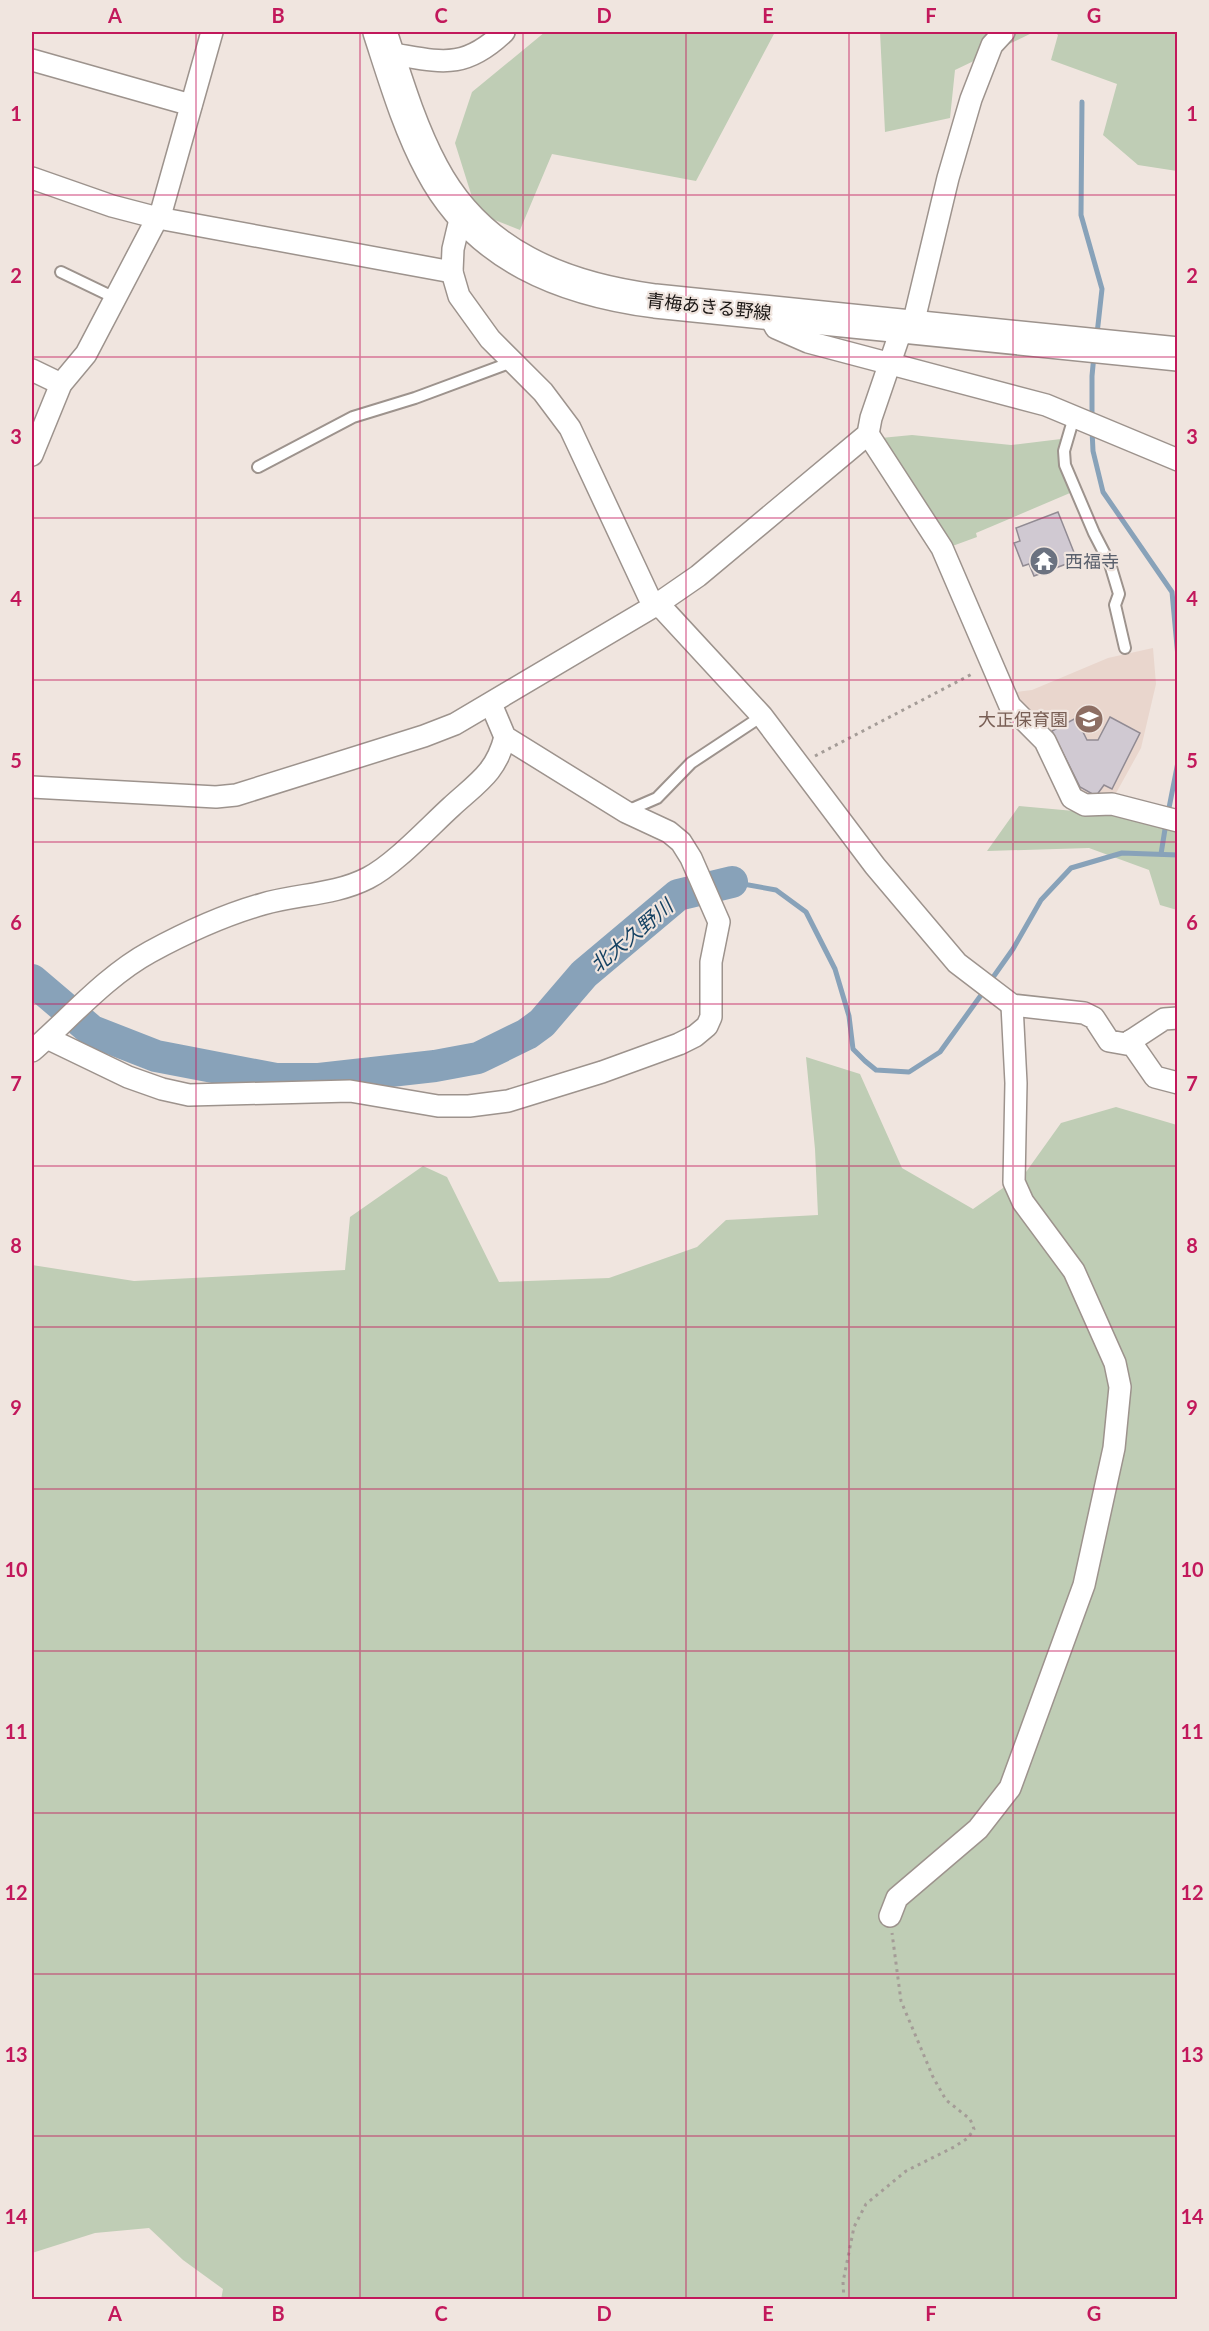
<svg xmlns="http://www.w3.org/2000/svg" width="1209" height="2331" font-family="Lato,'Noto Sans JP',sans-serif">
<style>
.built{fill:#e9d6cd}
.green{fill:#bfcdb5}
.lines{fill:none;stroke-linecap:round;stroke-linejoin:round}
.stream{stroke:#88a2b9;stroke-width:5}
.river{stroke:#88a2b9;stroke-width:32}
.building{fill:#d0c9d2;stroke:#918b93;stroke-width:1.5}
.lane-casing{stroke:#9d938d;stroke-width:14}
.street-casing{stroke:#9d938d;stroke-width:24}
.primary-casing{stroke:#9d938d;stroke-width:36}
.path{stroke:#a49c97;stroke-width:3;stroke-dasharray:3 4.5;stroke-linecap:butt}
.lane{stroke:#fff;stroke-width:10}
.street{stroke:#fff;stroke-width:21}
.primary{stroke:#fff;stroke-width:33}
.grid{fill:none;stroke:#c2185b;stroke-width:1.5;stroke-opacity:0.55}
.labels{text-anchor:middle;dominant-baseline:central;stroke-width:4.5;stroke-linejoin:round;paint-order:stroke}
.street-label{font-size:18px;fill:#1b1715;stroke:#f0e5df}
.worship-label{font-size:18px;fill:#5b616d;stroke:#f0e5df;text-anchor:start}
.education-label{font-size:18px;fill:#785e54;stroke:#f0e5df;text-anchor:end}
.water-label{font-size:20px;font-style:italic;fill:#154263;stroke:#f0e5df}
.neatline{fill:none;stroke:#c2185b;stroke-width:2}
.grid-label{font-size:20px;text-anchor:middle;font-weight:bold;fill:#c2185b}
</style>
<rect width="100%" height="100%" fill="#f0e5df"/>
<!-- built -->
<path class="built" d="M1153 648 1156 684 1141 748 1115 795 1090 797 1078 792 1009 693 1032 690 1108 658Z"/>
<!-- green -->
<g class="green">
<path d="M545 32H775L696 181 552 154 520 230 477 213 455 143 472 92Z"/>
<path d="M880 32H1034L955 70 950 118 885 132Z"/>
<path d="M1055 32H1177V171L1138 165 1103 135 1117 84 1051 60 1058 35Z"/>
<path d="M912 435 1011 445 1061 439V471L1070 493 976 533 977 537 947 548 881 438Z"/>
<path d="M1019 806 1118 815 1177 829V910L1160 905 1149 870 1089 848 987 851Z"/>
<path d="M806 1057 860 1074 902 1168 973 1209 1026 1172 1061 1123 1116 1107 1177 1125V2299L221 2300 223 2289 183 2260 149 2228 95 2233 32 2253V1265L134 1281 345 1270 350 1217 423 1166 447 1177 499 1282 609 1278 697 1247 726 1220 818 1215 815 1149Z"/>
</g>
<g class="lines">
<!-- stream -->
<g class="stream">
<path d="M1082 102 1081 215 1102 289 1097 334"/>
<path d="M1092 417V376L1094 355"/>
<path d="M1092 430 1093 451 1103 492 1172 592 1178 657"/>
<path d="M1168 813 1178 762"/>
<path d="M1161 854 1166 823"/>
<path d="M732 882 776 890 806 912 835 969 849 1016 853 1049 865 1061 876 1070 909 1072 940 1052 984 991"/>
<path d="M989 983 1013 949 1041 900 1071 868 1122 853 1178 855"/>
</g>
<!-- river -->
<path class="river" d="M32 980 92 1031 156 1056 276 1079H319L435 1066 478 1058 527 1034 542 1023 584 974 678 895 732 882"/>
</g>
<!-- building -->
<g class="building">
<path d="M1058 512 1077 560 1034 576 1029 564 1023 566 1014 543 1020 541 1016 528Z"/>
<path d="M1110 717 1140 733 1112 789 1104 785 1096 796 1080 787 1052 731 1076 718 1087 740H1098Z"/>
</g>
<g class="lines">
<!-- lane casing -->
<g class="lane-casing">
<g id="lane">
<path d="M61 272 115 298"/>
<path d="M1074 417 1064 451 1065 465 1094 533 1110 564 1119 594 1115 605 1125 648"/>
<path d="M258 467 353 417 415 398 512 362"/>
<path d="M627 811 657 798 691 763 762 716"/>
</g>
</g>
<!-- street casing -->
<g class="street-casing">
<g id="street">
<path d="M387 53C439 61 462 72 504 32"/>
<path d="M32 60 191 105"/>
<path d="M32 178 112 206 158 218 452 272"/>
<path d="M462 211 453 249 452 272 459 296 490 339 543 392 570 428 649 597 665 611 762 716 875 866 957 963 1012 1005 1084 1013 1094 1018 1109 1041 1126 1044 1164 1019 1178 1018"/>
<path d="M767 312 776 328 808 342 1046 405 1178 460"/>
<path d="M32 370 61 384"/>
<path d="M868 434 942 548 1010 706 1045 741 1072 798 1085 805 1112 804 1178 821"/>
<path d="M32 455 61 384 86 354 162 209 212 32"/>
<path d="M32 787 216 797 236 795 424 736 455 724 656 605 698 576 868 434 871 418 898 339 915 316 948 178 971 99 992 45 1004 32"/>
<path d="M47 1038 128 1077 162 1089 189 1095 350 1091 438 1106H469L508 1101 602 1072 679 1044 695 1036 707 1026 711 1017V962L719 922 691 858 681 842 669 832 626 812 505 737 491 704"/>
<path d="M1130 1041 1155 1077 1178 1083"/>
<path d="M32 1051C69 1019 106 976 150 952 185 933 224 915 263 904 297 894 335 895 368 878 394 865 429 827 451 807 477 783 496 773 505 737"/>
<path d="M890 1916 897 1898 978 1829 1010 1788 1084 1585 1114 1448 1120 1387 1115 1363 1074 1271 1023 1202 1014 1182 1016 1083 1012 1005"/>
</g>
</g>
<!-- primary casing -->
<g class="primary-casing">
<path id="primary" d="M380 32C395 78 409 126 432 169 478 256 563 289 655 301L1178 354"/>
</g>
<!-- path -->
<g class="path">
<path d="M815 756 974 673"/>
<path d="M844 2300 843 2282 854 2227 866 2204 906 2171 954 2147 968 2138 974 2129 970 2119 946 2100 933 2077 901 2001 892 1933"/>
</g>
<!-- lane -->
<use href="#lane" class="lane"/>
<!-- street -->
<use href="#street" class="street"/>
<!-- primary -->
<use href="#primary" class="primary"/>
</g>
<!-- grid -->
<path class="grid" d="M196 32V2300M360 32V2300M523 32V2300M686 32V2300M849 32V2300M1013 32V2300M32 195H1178M32 357H1178M32 518H1178M32 680H1178M32 842H1178M32 1004H1178M32 1166H1178M32 1327H1178M32 1489H1178M32 1651H1178M32 1813H1178M32 1974H1178M32 2136H1178"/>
<!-- icons -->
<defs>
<g id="temple-disc" transform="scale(1.5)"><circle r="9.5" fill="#6b7280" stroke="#f0e5df"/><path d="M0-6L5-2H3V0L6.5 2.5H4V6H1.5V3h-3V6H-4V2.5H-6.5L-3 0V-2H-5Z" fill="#fff"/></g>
<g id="school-disc" transform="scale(1.5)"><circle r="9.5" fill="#8d6e63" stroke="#f0e5df"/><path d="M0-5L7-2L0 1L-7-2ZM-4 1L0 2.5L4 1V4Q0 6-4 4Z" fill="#fff"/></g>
</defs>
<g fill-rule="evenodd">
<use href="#temple-disc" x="1044" y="561"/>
<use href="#school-disc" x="1089" y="719"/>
</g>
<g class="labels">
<!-- street labels -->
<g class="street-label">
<text transform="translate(709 306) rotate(6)">青梅あきる野線</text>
</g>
<!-- worship labels -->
<g class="worship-label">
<text x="1065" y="561">西福寺</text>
</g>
<!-- education labels -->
<g class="education-label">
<text x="1068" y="719">大正保育園</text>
</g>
<!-- water labels -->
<g class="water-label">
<text transform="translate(631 935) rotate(-40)">北大久野川</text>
</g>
</g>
<!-- border -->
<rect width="1209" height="2331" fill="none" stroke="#f0e5df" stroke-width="66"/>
<rect x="33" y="33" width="1143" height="2265" class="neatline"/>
<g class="grid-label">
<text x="115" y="23">A</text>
<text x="278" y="23">B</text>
<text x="441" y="23">C</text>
<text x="604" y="23">D</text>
<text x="768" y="23">E</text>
<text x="931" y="23">F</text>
<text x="1094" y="23">G</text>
<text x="16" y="121">1</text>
<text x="1192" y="121">1</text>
<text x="16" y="283">2</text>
<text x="1192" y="283">2</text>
<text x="16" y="444">3</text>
<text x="1192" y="444">3</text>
<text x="16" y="606">4</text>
<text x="1192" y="606">4</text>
<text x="16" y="768">5</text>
<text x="1192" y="768">5</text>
<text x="16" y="930">6</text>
<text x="1192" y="930">6</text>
<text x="16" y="1091">7</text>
<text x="1192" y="1091">7</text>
<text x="16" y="1253">8</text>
<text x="1192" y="1253">8</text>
<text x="16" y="1415">9</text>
<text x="1192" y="1415">9</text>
<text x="16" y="1577">10</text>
<text x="1192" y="1577">10</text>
<text x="16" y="1739">11</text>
<text x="1192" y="1739">11</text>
<text x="16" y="1900">12</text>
<text x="1192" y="1900">12</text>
<text x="16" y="2062">13</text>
<text x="1192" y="2062">13</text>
<text x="16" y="2224">14</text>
<text x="1192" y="2224">14</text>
<text x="115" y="2321">A</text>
<text x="278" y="2321">B</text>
<text x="441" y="2321">C</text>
<text x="604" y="2321">D</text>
<text x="768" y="2321">E</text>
<text x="931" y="2321">F</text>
<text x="1094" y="2321">G</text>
</g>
</svg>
